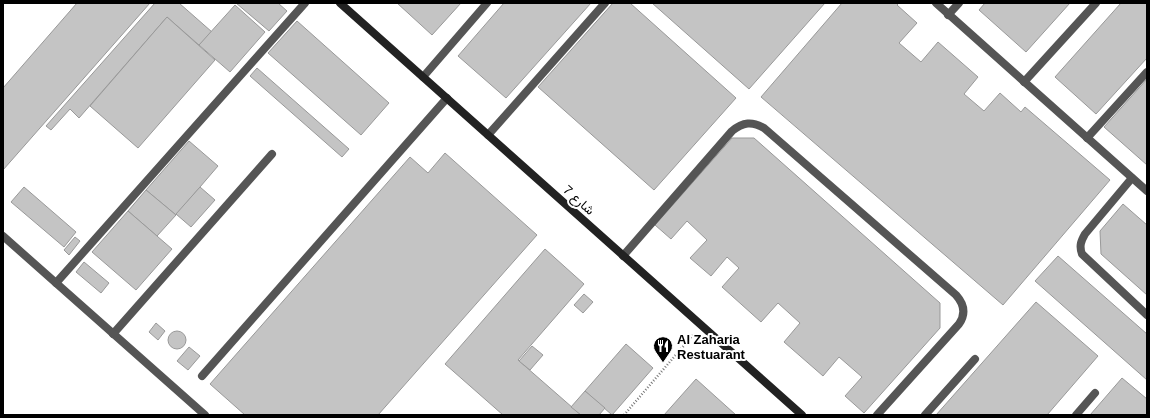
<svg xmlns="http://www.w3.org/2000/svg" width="1150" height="418" font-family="Helvetica,Vazirmatn,sans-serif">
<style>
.building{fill:#c4c4c4;stroke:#999}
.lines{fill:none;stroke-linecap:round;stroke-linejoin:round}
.path{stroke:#777;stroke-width:2.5;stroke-dasharray:1 2;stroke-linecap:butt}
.lane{stroke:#555;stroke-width:8}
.street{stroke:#555;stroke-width:8}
.secondary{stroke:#222;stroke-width:8}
.labels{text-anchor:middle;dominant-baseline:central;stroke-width:4;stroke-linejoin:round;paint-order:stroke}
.street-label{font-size:13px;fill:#000;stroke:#fff}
.poi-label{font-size:13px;font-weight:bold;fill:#000;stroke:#fff;text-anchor:start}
</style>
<rect width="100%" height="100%" fill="#fff"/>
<!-- building -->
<g class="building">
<path d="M77 3H150L3 170V88Z"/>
<path d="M155 3H179L212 32 199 45 167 17 79 118 70 109 51 130 46 126Z"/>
<path d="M236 3H278L287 11 269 31Z"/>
<path d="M397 3H461L432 35Z"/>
<path d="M504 3H591L506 98 458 56Z"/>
<path d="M613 3H630L736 98 654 190 538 87Z"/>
<path d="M652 3H825L749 89Z"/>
<path d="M842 3H899L897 5 917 23 899 43 921 62 938 42 978 77 964 94 984 111 1000 93 1021 112 1025 107 1110 180 1003 305 761 97Z"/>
<path d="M985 3H1070L1026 52 979 10Z"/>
<path d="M1121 3H1147V58L1096 114 1055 77Z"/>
<path d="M235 5 265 32 230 72 199 45Z"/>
<path d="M167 17 215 60 138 148 90 106Z"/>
<path d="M297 21 389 103 361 135 268 53Z"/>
<path d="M257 68 349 149 342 157 250 76Z"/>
<path d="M1147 79V165L1104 127Z"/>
<path d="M732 138H754L940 303V328L864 413 845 396 862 377 839 357 823 376 784 342 800 323 778 303 761 322 722 287 739 268 727 257 711 276 690 258 707 240 687 221 671 239 655 225Z"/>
<path d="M189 141 218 166 176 215 146 190Z"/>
<path d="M445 153 537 235 378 415H245L210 384 410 157 428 173Z"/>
<path d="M24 187 76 232 64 247 11 202Z"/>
<path d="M200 187 215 200 191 227 176 214Z"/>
<path d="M146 190 176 215 157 236 128 211Z"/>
<path d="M1123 204 1147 225V295L1101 254 1100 231Z"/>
<path d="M128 211 172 249 136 290 92 252Z"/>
<path d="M75 237 80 241 69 255 64 250Z"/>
<path d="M545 249 584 284 518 360 581 415H503L445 364Z"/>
<path d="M1058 256 1147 334V380L1035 281Z"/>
<path d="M84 262 109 283 101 293 76 272Z"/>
<path d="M584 294 593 302 583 313 574 305Z"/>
<path d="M1036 302 1098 356 1047 415H936Z"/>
<path d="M156 323 165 331 158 340 149 332Z"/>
<circle cx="177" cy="340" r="9"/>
<path d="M626 344 653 368 612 415 585 391Z"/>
<path d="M532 346 543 355 530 370 519 361Z"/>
<path d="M189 347 200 356 188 370 177 361Z"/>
<path d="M1122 378 1147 399V415H1090Z"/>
<path d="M696 379 736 415H664Z"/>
<path d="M585 391 605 408 599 415H581L571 407Z"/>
</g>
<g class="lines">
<!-- path -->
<path class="path" d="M624 415 693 335"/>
<!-- lane -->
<g class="lane">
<path d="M948 15 959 3"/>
<path d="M423 77 487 3"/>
<path d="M1024 82 1096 3"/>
<path d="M488 135 605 3"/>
<path d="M1087 138 1147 72"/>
<path d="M1132 178 1085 234C1081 241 1079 246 1082 254L1147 315"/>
<path d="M623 256 732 131C743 122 752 121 764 128L956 295C964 304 966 314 959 324L877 415"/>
<path d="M56 283 305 3"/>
<path d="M113 334 272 154"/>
<path d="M202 376 447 98"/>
<path d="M925 415 975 359"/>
<path d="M1076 415 1095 393"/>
</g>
<!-- street -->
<g class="street">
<path d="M936 3 1147 191"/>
<path d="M3 236 205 415"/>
</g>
<!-- secondary -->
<path class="secondary" d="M340 3 802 415"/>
</g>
<!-- icons -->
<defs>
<g id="restaurant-pin" transform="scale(1)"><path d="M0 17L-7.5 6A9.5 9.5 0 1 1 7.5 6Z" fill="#000" stroke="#fff"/><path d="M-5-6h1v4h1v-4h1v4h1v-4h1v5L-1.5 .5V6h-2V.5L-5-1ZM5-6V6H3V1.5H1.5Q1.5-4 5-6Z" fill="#fff"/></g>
</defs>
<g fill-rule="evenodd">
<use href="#restaurant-pin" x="663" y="346"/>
</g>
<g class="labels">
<!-- street labels -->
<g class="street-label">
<text transform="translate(579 200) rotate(42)">شارع 7</text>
</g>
<!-- poi labels -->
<g class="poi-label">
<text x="677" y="339">Al Zaharia<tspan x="677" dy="15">Restuarant</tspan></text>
</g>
</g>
<!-- border -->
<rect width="1150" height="418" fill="none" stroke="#000000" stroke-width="8"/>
</svg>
